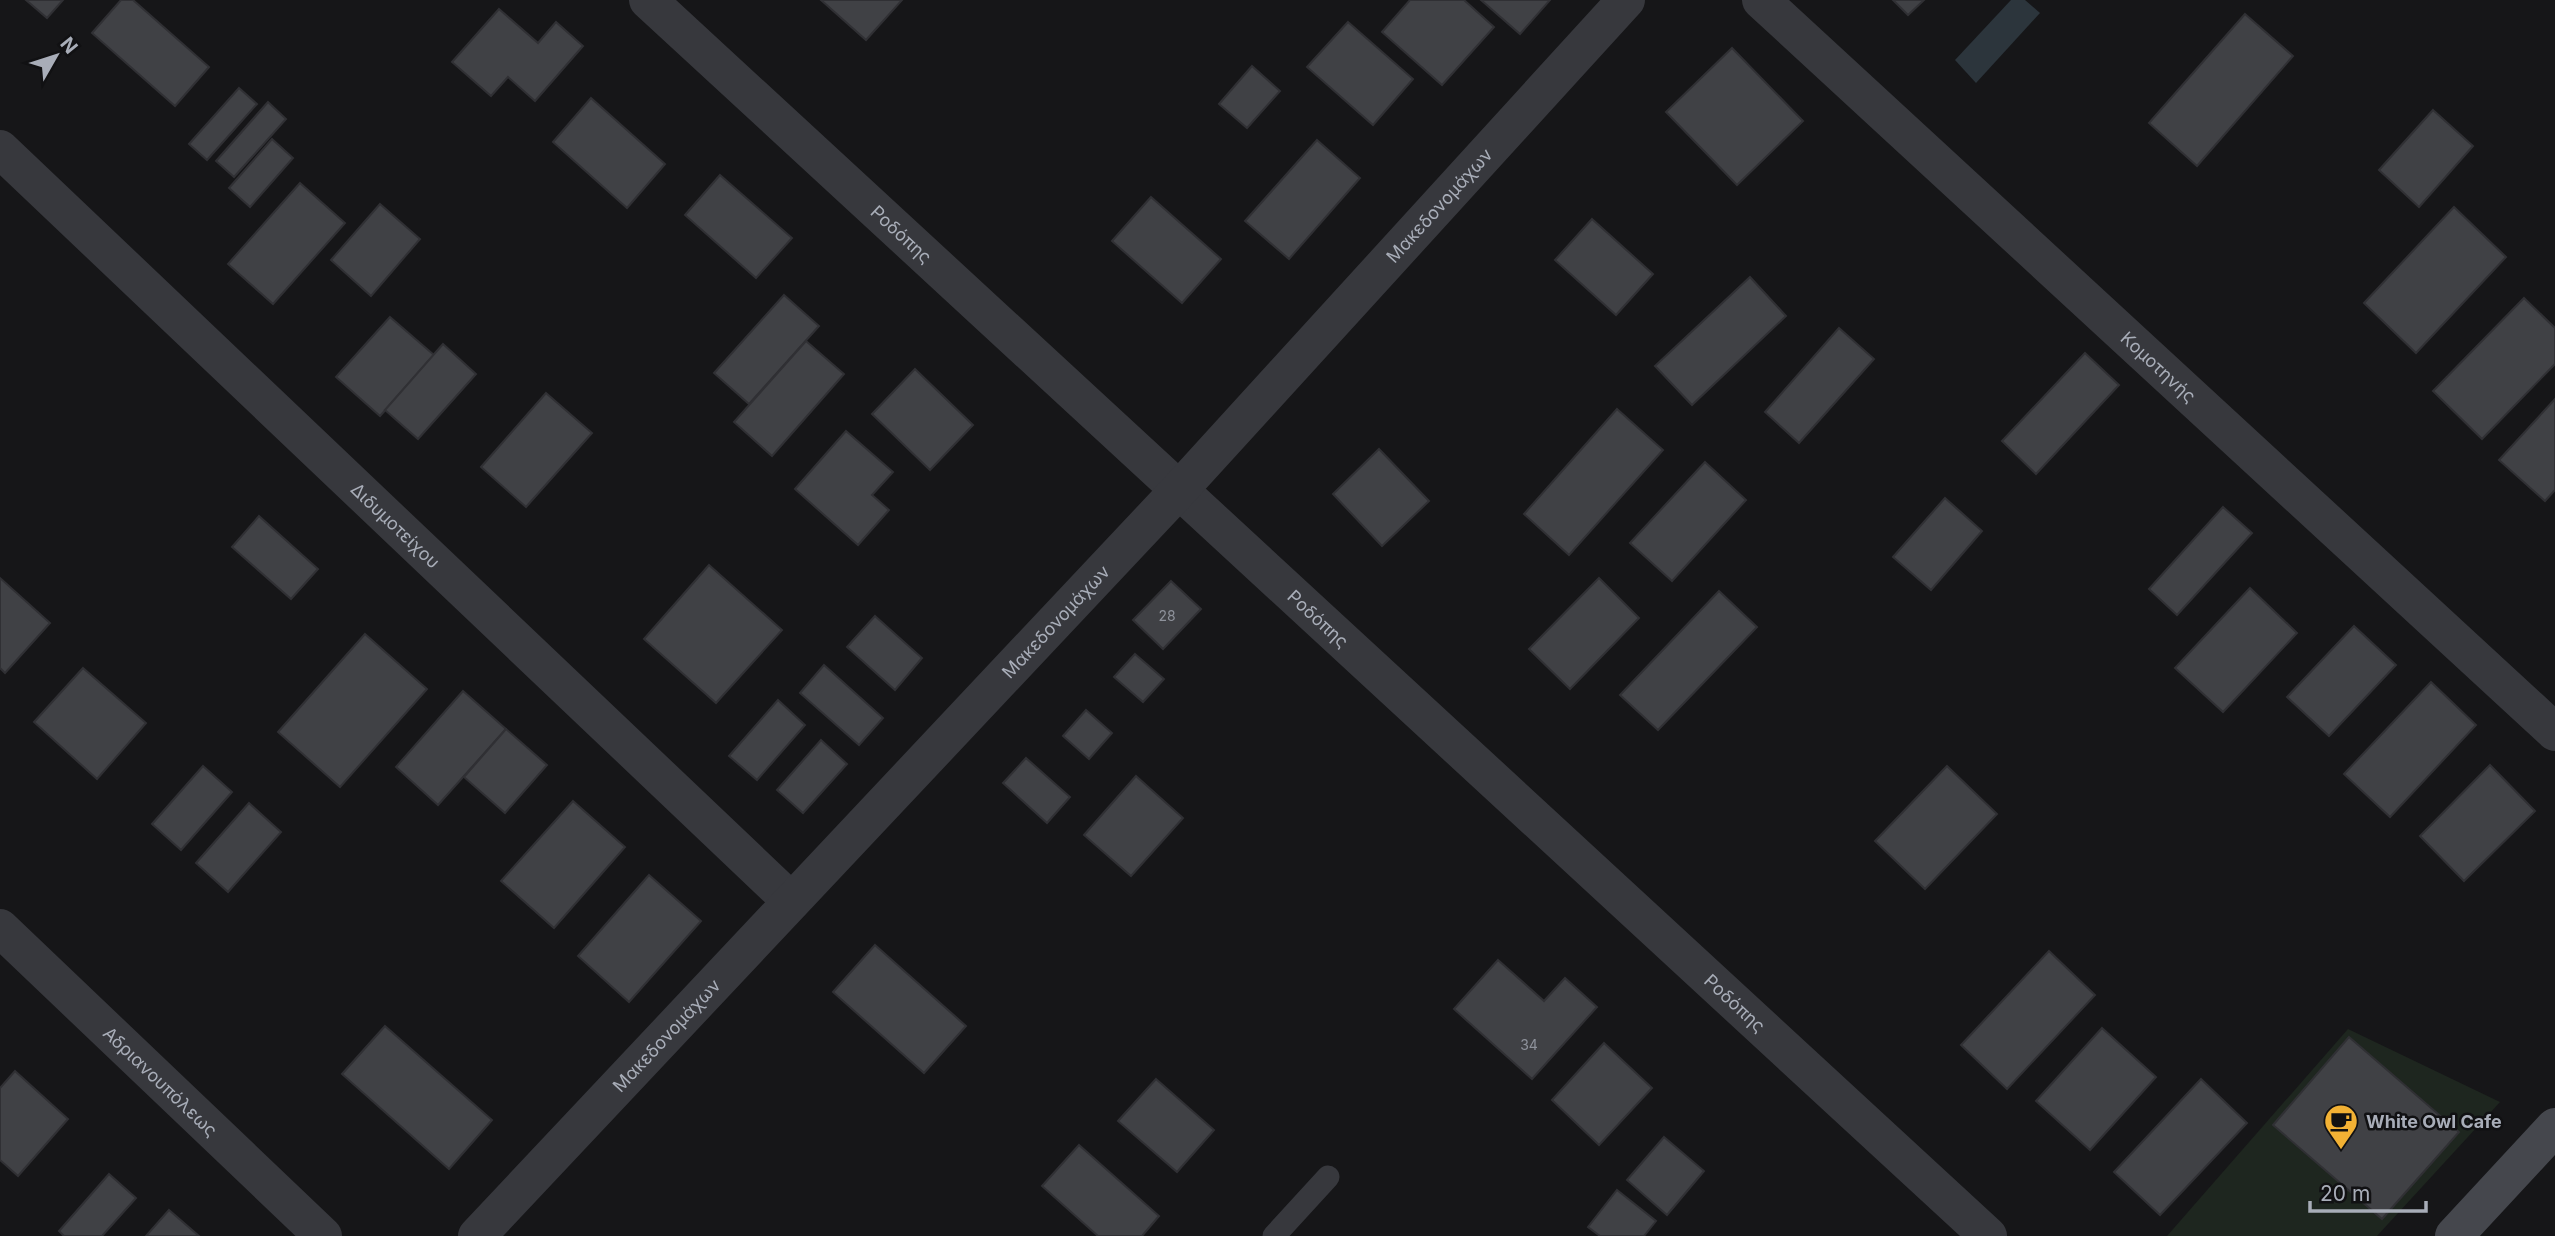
<svg xmlns="http://www.w3.org/2000/svg" width="2555" height="1236" font-family="Inter,sans-serif">
<style>
.green{fill:#1e261f}
.water{fill:#2c353c}
.building{fill:#404145;stroke:#303034;stroke-width:2}
.lines{fill:none;stroke-linecap:round;stroke-linejoin:round}
.lane{stroke:#37383d;stroke-width:23}
.street{stroke:#37383d;stroke-width:38}
.secondary{stroke:#45474d;stroke-width:38}
.labels{text-anchor:middle;dominant-baseline:central;stroke-width:5;stroke-linejoin:round;paint-order:stroke}
.number-label{font-size:14px;fill:#8e929b}
.street-label{font-size:18px;fill:#a8adb8;stroke:#111113}
.poi-label{font-size:18px;font-weight:bold;fill:#a8adb8;stroke:#111113;text-anchor:start}
</style>
<rect width="100%" height="100%" fill="#161618"/>
<!-- green -->
<path class="green" d="M2348 1029 2500 1102 2377 1236H2167Z"/>
<!-- water -->
<path class="water" d="M2011 0H2025L2040 13 1976 83 1955 60Z"/>
<!-- building -->
<g class="building">
<path d="M26 0H63L47 18Z"/>
<path d="M121 0H133L209 67 175 106 92 33Z"/>
<path d="M821 0H902L866 40Z"/>
<path d="M1410 0H1464L1494 27 1442 85 1382 32Z"/>
<path d="M1481 0H1550L1520 34Z"/>
<path d="M1893 0H1924L1908 15Z"/>
<path d="M499 9 538 43 556 22 583 46 535 101 508 77 491 96 452 62Z"/>
<path d="M2245 14 2293 56 2197 166 2149 123Z"/>
<path d="M1348 22 1413 79 1373 125 1307 67Z"/>
<path d="M1732 48 1803 121 1737 185 1666 112Z"/>
<path d="M1252 66 1280 91 1247 128 1219 104Z"/>
<path d="M239 88 257 104 207 160 189 144Z"/>
<path d="M591 98 665 164 627 208 553 142Z"/>
<path d="M268 102 286 119 234 177 216 161Z"/>
<path d="M2433 110 2473 146 2419 207 2379 170Z"/>
<path d="M272 139 293 158 250 207 229 188Z"/>
<path d="M1317 140 1360 178 1289 259 1245 221Z"/>
<path d="M720 175 792 238 756 278 685 215Z"/>
<path d="M300 183 345 223 273 304 228 264Z"/>
<path d="M1151 197 1221 259 1182 303 1112 241Z"/>
<path d="M380 204 420 239 371 296 331 260Z"/>
<path d="M2454 207 2506 257 2416 353 2364 303Z"/>
<path d="M1592 219 1653 274 1616 315 1555 260Z"/>
<path d="M1750 277 1786 316 1692 405 1655 366Z"/>
<path d="M784 295 819 326 749 404 714 373Z"/>
<path d="M2524 298 2555 328V364L2482 439 2433 391Z"/>
<path d="M390 317 434 355 380 416 336 377Z"/>
<path d="M1839 328 1874 359 1799 443 1765 412Z"/>
<path d="M806 341 844 374 772 456 734 422Z"/>
<path d="M443 344 476 374 418 439 385 410Z"/>
<path d="M2085 353 2119 385 2036 474 2002 441Z"/>
<path d="M915 369 973 425 930 470 872 414Z"/>
<path d="M546 393 592 433 526 507 481 467Z"/>
<path d="M2555 399V490L2545 501 2499 460Z"/>
<path d="M1617 409 1663 450 1569 555 1524 514Z"/>
<path d="M846 431 893 472 872 495 889 510 858 545 795 489Z"/>
<path d="M1379 449 1429 501 1382 546 1333 494Z"/>
<path d="M1705 462 1746 500 1672 581 1630 543Z"/>
<path d="M1945 498 1982 531 1931 590 1893 557Z"/>
<path d="M2223 507 2252 533 2177 615 2149 589Z"/>
<path d="M259 516 318 569 291 599 232 547Z"/>
<path d="M709 565 782 630 716 703 644 639Z"/>
<path d="M0 578 50 623 5 673 0 668Z"/>
<path d="M1599 578 1639 618 1570 689 1529 649Z"/>
<path d="M1171 581 1201 609 1163 649 1133 620Z"/>
<path d="M2250 588 2297 633 2223 712 2175 668Z"/>
<path d="M1719 591 1757 627 1658 730 1620 695Z"/>
<path d="M875 616 922 658 895 690 847 647Z"/>
<path d="M2354 626 2396 665 2329 736 2287 697Z"/>
<path d="M365 634 427 689 340 787 278 732Z"/>
<path d="M1135 654 1164 679 1143 702 1114 677Z"/>
<path d="M824 665 883 718 859 745 800 693Z"/>
<path d="M83 668 146 723 97 779 34 722Z"/>
<path d="M2431 682 2476 725 2390 817 2344 774Z"/>
<path d="M463 691 506 729 438 805 396 767Z"/>
<path d="M778 700 805 725 757 780 729 756Z"/>
<path d="M1086 710 1112 733 1089 759 1063 736Z"/>
<path d="M506 729 547 765 505 813 464 777Z"/>
<path d="M821 740 847 764 803 813 777 790Z"/>
<path d="M1026 758 1070 797 1047 823 1003 783Z"/>
<path d="M2490 765 2535 811 2464 881 2420 836Z"/>
<path d="M203 766 232 792 181 850 152 824Z"/>
<path d="M1947 766 1997 814 1925 889 1875 841Z"/>
<path d="M1136 776 1183 818 1131 876 1084 835Z"/>
<path d="M573 801 625 847 554 928 501 881Z"/>
<path d="M249 803 281 832 228 892 196 863Z"/>
<path d="M649 875 701 921 629 1002 578 956Z"/>
<path d="M875 945 966 1026 924 1073 833 992Z"/>
<path d="M2049 951 2095 995 2007 1089 1961 1045Z"/>
<path d="M1498 960 1544 1001 1565 978 1597 1007 1532 1079 1454 1009Z"/>
<path d="M385 1026 492 1120 449 1169 342 1074Z"/>
<path d="M2102 1028 2156 1077 2090 1150 2036 1101Z"/>
<path d="M2349 1037 2459 1132 2382 1219 2273 1125Z"/>
<path d="M1604 1043 1652 1088 1599 1145 1552 1100Z"/>
<path d="M15 1071 68 1119 18 1176 0 1160V1088Z"/>
<path d="M1156 1079 1214 1130 1177 1172 1118 1121Z"/>
<path d="M2201 1079 2247 1123 2160 1215 2114 1172Z"/>
<path d="M1664 1137 1704 1171 1667 1215 1627 1180Z"/>
<path d="M1079 1145 1159 1216 1142 1236H1098L1042 1186Z"/>
<path d="M109 1174 136 1198 102 1236H64L59 1231Z"/>
<path d="M1617 1190 1656 1221 1644 1236H1600L1588 1227Z"/>
<path d="M169 1210 199 1236H146Z"/>
</g>
<g class="lines">
<!-- lane -->
<path class="lane" d="M1274 1236 1328 1177"/>
<!-- street -->
<g class="street">
<path id="s1" d="M648 0 1988 1236"/>
<path id="s2" d="M1761 0 2555 732"/>
<path id="s3" d="M0 149 790 900"/>
<path id="s4" d="M0 928 323 1236"/>
<path id="s5" d="M477 1236 1179 490 1626 0"/>
</g>
<!-- secondary -->
<path class="secondary" d="M2454 1236 2555 1127"/>
</g>
<!-- icons -->
<defs>
<g id="cafe-pin" transform="scale(1.75)"><path d="M0 17L-7.5 6A9.5 9.5 0 1 1 7.5 6Z" fill="#f2b134" stroke="#111113"/><path d="M-5.5-4.5H6V0H3Q3 3.5 0 3.5H-2.5Q-5.5 3.5-5.5 0ZM3-3.2v2h1.7v-2ZM-6 4.5H4V6H-6Z" fill="#111"/></g>
</defs>
<g fill-rule="evenodd">
<use href="#cafe-pin" x="2341" y="1121"/>
</g>
<g class="labels">
<!-- number labels -->
<g class="number-label">
<text x="1167" y="615">28</text>
<text x="1529" y="1044">34</text>
</g>
<!-- street labels -->
<g class="street-label">
<text stroke="none"><textPath href="#s5" startOffset="1410">Μακεδονομάχων</textPath></text>
<text stroke="none"><textPath href="#s1" startOffset="345">Ροδόπης</textPath></text>
<text stroke="none"><textPath href="#s2" startOffset="541">Κομοτηνής</textPath></text>
<text stroke="none"><textPath href="#s3" startOffset="546">Διδυμοτείχου</textPath></text>
<text stroke="none"><textPath href="#s1" startOffset="912">Ροδόπης</textPath></text>
<text stroke="none"><textPath href="#s5" startOffset="844">Μακεδονομάχων</textPath></text>
<text stroke="none"><textPath href="#s1" startOffset="1479">Ροδόπης</textPath></text>
<text stroke="none"><textPath href="#s5" startOffset="276">Μακεδονομάχων</textPath></text>
<text stroke="none"><textPath href="#s4" startOffset="222">Αδριανουπόλεως</textPath></text>
</g>
<!-- poi labels -->
<g class="poi-label">
<text x="2366" y="1121">White Owl Cafe</text>
</g>
</g>
<!-- north arrow -->
<g transform="translate(56 56) rotate(51)" stroke="#111113" stroke-width="5" paint-order="stroke">
<path d="M0-5L12 26L0 18L-12 26Z" fill="#a8adb8"/>
<text y="-10" font-size="19" font-weight="bold" text-anchor="middle" fill="#a8adb8">N</text>
</g>
<!-- scale -->
<path d="M2310 1201v10h116v-10" fill="none" stroke="#a8adb8" stroke-width="3.5"/>
<text x="2320" y="1201" font-size="21" fill="#a8adb8" stroke="#111113" stroke-width="5" paint-order="stroke">20 m</text>
</svg>
